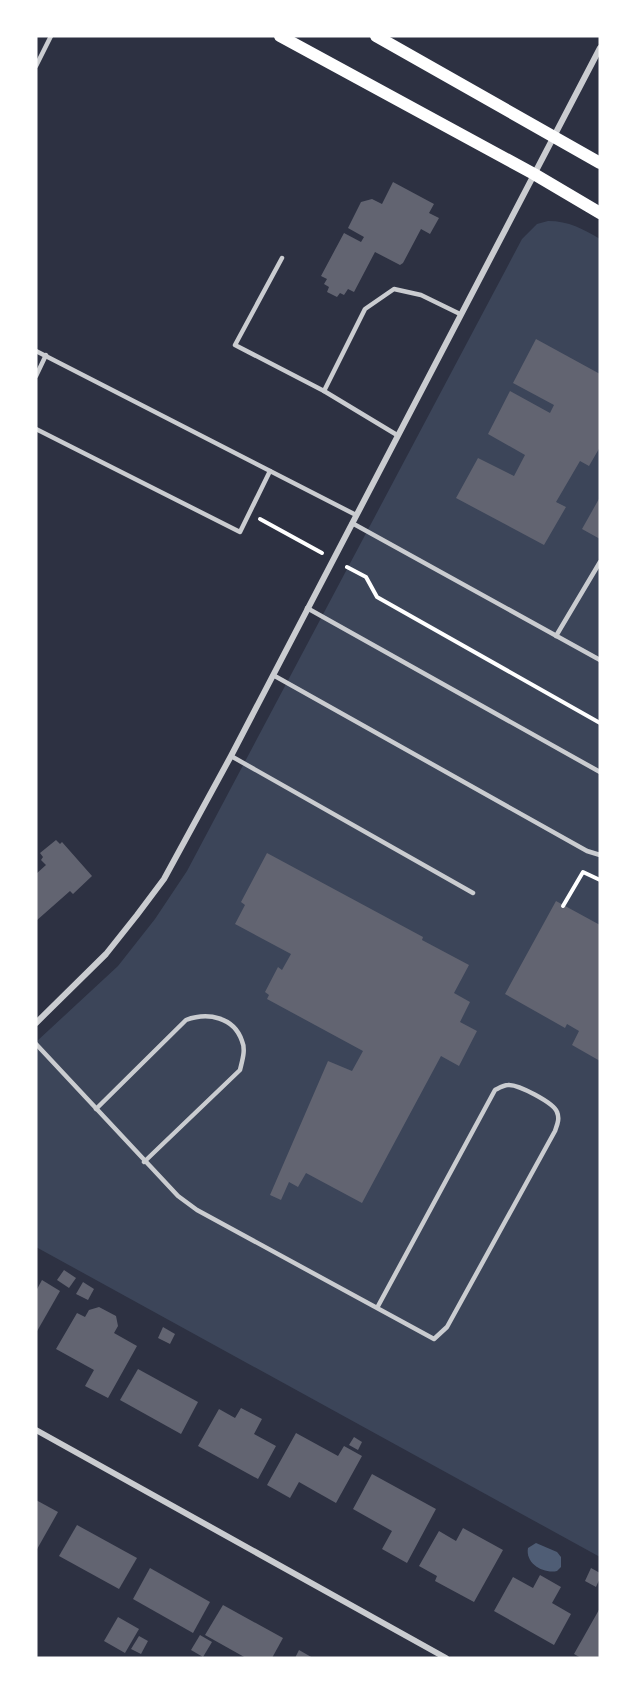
<svg xmlns="http://www.w3.org/2000/svg" width="636" height="1694" font-family="'DM Sans',sans-serif">
<style>
.green{fill:#3c4559}
.water{fill:#4f5d75}
.building{fill:#626471}
.lines{fill:none;stroke-linecap:round;stroke-linejoin:round}
.path{stroke:#fff;stroke-width:4}
.service{stroke:#caccd0;stroke-width:4.5}
.minor{stroke:#caccd0;stroke-width:6}
.secondary{stroke:#fff;stroke-width:12}
</style>
<rect width="100%" height="100%" fill="#2d3142"/>
<!-- green -->
<path class="green" d="M548 221C569 221 583 229 600 239V1557L36 1247V1042L118 966 155 919 187 871 522 239 537 224Z"/>
<!-- water -->
<path class="water" d="M536 1543 557 1552 561 1557V1567L557 1571C544 1574 525 1564 528 1548Z"/>
<!-- building -->
<g class="building">
<path d="M393 182 434 204 429 213 439 218 430 234 421 229 403 263 400 265 375 252 354 292 348 289 344 295 340 293 337 297 327 292 329 287 324 284 327 279 321 276 344 233 361 242 364 237 348 228 361 202 372 199 382 204Z"/>
<path d="M536 339 600 374V447L589 466 580 461 556 502 566 507 544 545 456 498 478 458 514 476 525 455 488 434 510 391 550 413 554 405 513 383Z"/>
<path d="M600 497V539L582 529Z"/>
<path d="M56 840 60 844 62 842 92 876 73 894 70 891 36 921V874L46 865 41 860 43 857 40 853Z"/>
<path d="M267 853 423 937 422 940 469 965 454 993 470 1002 460 1022 477 1031 459 1066 441 1056 362 1203 306 1173 298 1187 289 1182 281 1200 270 1195 328 1061 352 1071 363 1051 267 999 269 995 265 992 278 967 282 970 291 954 235 924 245 905 241 902Z"/>
<path d="M556 901 600 925V1061L572 1045 579 1031 567 1024 565 1028 505 994Z"/>
<path d="M64 1270 76 1278 69 1288 57 1280Z"/>
<path d="M42 1280 60 1291 36 1333V1291Z"/>
<path d="M83 1282 94 1289 88 1300 76 1294Z"/>
<path d="M99 1307 116 1316 118 1326 114 1333 137 1346 108 1398 85 1386 94 1370 56 1349 77 1313 85 1317 89 1310Z"/>
<path d="M163 1327 175 1334 170 1344 158 1338Z"/>
<path d="M138 1369 198 1402 181 1434 120 1400Z"/>
<path d="M241 1408 262 1419 254 1434 276 1446 258 1479 198 1446 219 1409 235 1418Z"/>
<path d="M296 1433 338 1456 344 1446 362 1456 336 1503 299 1482 290 1498 267 1485Z"/>
<path d="M354 1437 362 1442 358 1450 349 1445Z"/>
<path d="M372 1474 436 1509 407 1563 382 1549 392 1531 353 1509Z"/>
<path d="M36 1500 58 1512 36 1551Z"/>
<path d="M77 1525 137 1558 119 1589 59 1556Z"/>
<path d="M463 1528 503 1550 474 1602 435 1581 437 1576 419 1566 439 1531 456 1541Z"/>
<path d="M150 1568 210 1602 193 1633 133 1599Z"/>
<path d="M591 1568 600 1573V1578L596 1587 585 1581Z"/>
<path d="M540 1575 561 1587 552 1603 571 1614 554 1645 494 1611 513 1577 533 1588Z"/>
<path d="M223 1605 283 1638 272 1658H246L205 1635Z"/>
<path d="M600 1608V1658H581L574 1654Z"/>
<path d="M118 1617 139 1629 125 1653 104 1641Z"/>
<path d="M200 1635 212 1642 203 1657 191 1650Z"/>
<path d="M139 1636 148 1641 141 1654 131 1649Z"/>
<path d="M299 1650 313 1658H295Z"/>
</g>
<g class="lines">
<!-- path -->
<g class="path">
<path d="M260 519 322 553"/>
<path d="M347 567 366 577 377 597 600 723"/>
<path d="M563 906 583 872 600 880"/>
</g>
<!-- service -->
<g class="service">
<path d="M36 66 51 36"/>
<path d="M282 258 235 345 324 391"/>
<path d="M36 351 356 515"/>
<path d="M36 376 46 355"/>
<path d="M36 429 240 532 270 471"/>
<path d="M397 435 324 391 365 309 394 289 421 295 460 314"/>
<path d="M352 523 600 660"/>
<path d="M307 608 600 772"/>
<path d="M556 636 600 562"/>
<path d="M273 675 587 851 600 855"/>
<path d="M231 756 473 893"/>
<path d="M36 1044 178 1196 197 1210 434 1339 447 1327 555 1131C557 1125 560 1119 557 1112 554 1103 518 1084 508 1085 504 1085 499 1088 495 1090L377 1308"/>
<path d="M96 1109 186 1020C208 1012 234 1017 242 1041 246 1050 242 1061 240 1070L144 1162"/>
</g>
<!-- minor -->
<g class="minor">
<path d="M36 1023 106 954 137 915 164 879 231 756 600 48"/>
<path d="M36 1430 446 1658"/>
</g>
<!-- secondary -->
<g class="secondary">
<path d="M280 36 534 174 600 213"/>
<path d="M376 36 600 163"/>
</g>
</g>
<!-- border -->
<rect width="636" height="1694" fill="none" stroke="#ffffff" stroke-width="75"/>
</svg>
